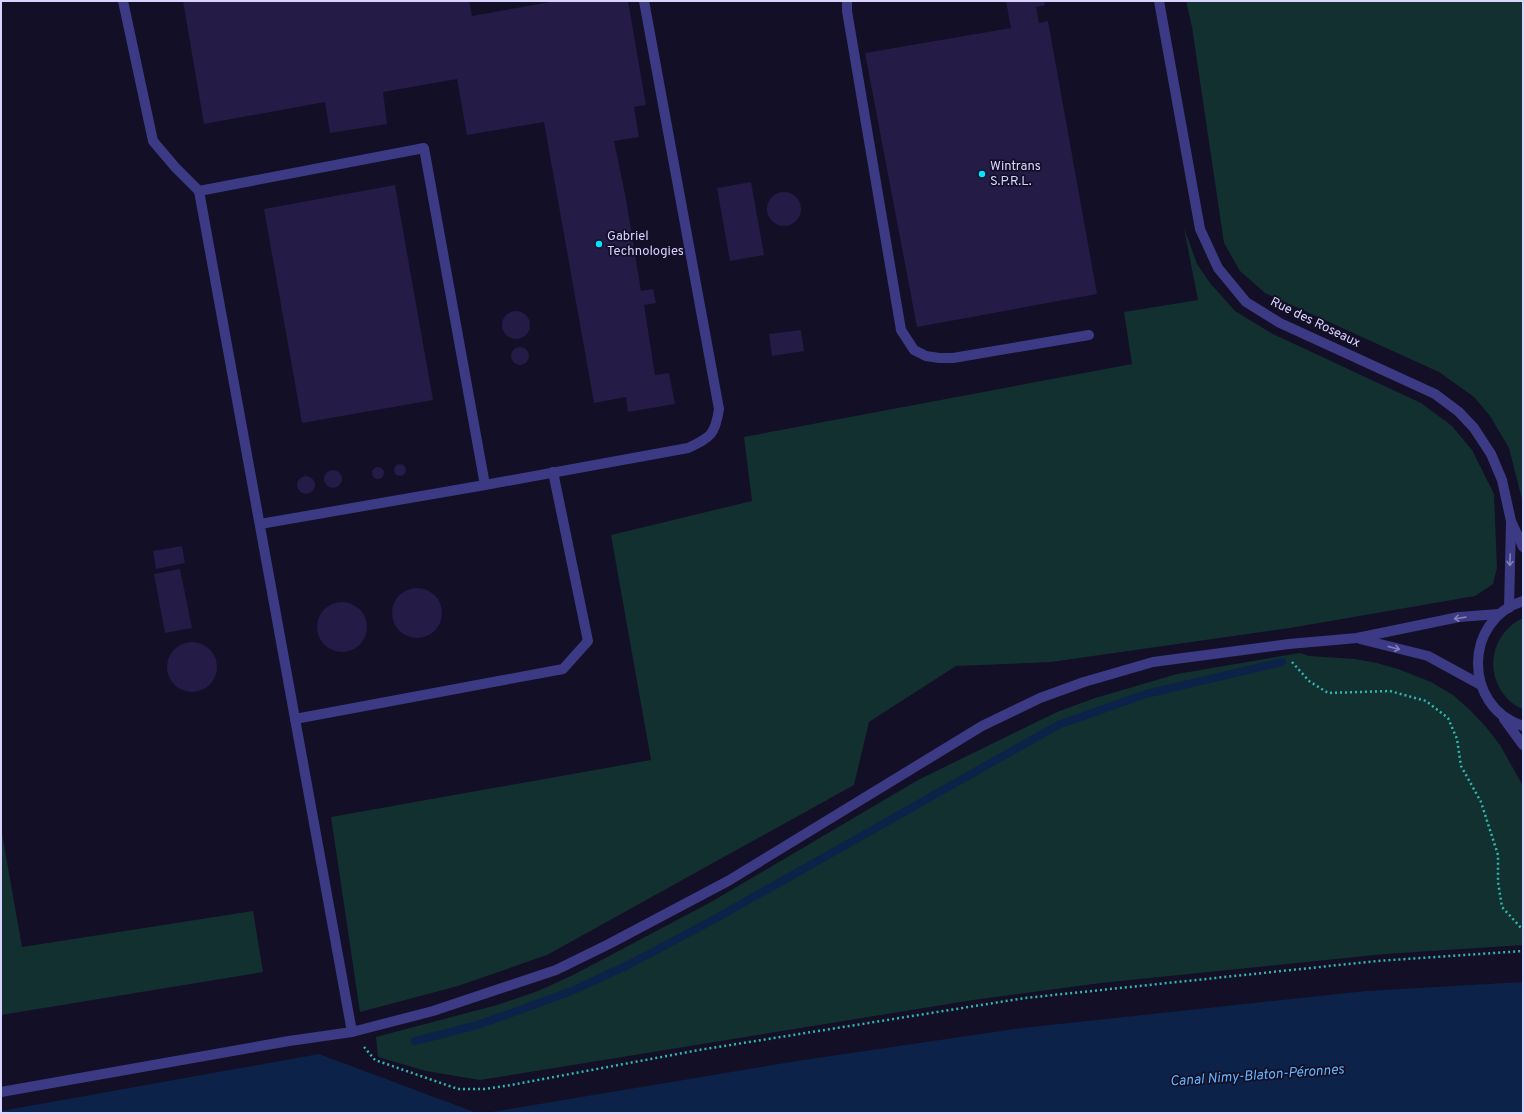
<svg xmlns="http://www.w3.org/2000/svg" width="1524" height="1114" font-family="Overpass,sans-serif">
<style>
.green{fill:#12302f}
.water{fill:#0c2248}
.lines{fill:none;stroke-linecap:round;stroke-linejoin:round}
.stream{stroke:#0c2248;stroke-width:8}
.building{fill:#241b47}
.path{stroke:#2fb8b0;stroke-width:2.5;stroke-dasharray:2 3;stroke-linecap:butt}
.service{stroke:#3d3a85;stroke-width:10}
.minor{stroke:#3d3a85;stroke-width:10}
.tertiary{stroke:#3d3a85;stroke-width:10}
.oneway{stroke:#837fbc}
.poi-dot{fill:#00e5ff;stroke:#130f26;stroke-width:1.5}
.labels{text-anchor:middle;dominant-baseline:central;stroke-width:3.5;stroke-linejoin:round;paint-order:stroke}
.poi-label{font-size:13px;fill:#d9d4ff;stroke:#130f26;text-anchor:start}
.street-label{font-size:13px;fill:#d9d4ff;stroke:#130f26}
.water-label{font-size:14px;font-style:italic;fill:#62b6ff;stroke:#130f26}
</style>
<rect width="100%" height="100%" fill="#130f26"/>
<!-- green -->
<g class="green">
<path d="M1186 1H1523V503L1509 448 1490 416 1474 397 1439 372 1265 293 1240 271 1224 243 1192 27Z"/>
<path d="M1184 228 1197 264 1210 283 1235 311 1273 334 1421 403 1452 426 1472 450 1494 494 1497 568 1493 584 1475 596 1290 628 1051 662 956 666 869 722 854 785 547 955 458 986 360 1012 331 817 651 760 611 535 752 501 744 437 1132 364 1124 312 1198 300Z"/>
<path d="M1523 618V709C1514 706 1507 699 1502 692 1484 665 1495 631 1523 618Z"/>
<path d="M1300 653 1309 656 1355 659 1377 663 1398 669 1431 682 1453 695 1470 710 1486 727 1500 745 1523 786V945L1385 954 1101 983 973 1000 480 1080 426 1071 378 1057 376 1037 497 1005 538 991 575 974 711 902 918 780 1057 712 1095 698 1177 674Z"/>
<path d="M1 828 22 947 253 911 263 972 1 1015Z"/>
</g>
<!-- water -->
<g class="water">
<path d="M1523 982V1113H486L797 1061 1022 1028 1366 991Z"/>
<path d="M319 1054 477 1113H1V1111Z"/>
</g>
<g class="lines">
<!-- stream -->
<path class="stream" d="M415 1041 474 1026 523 1009 574 990 628 965 713 920 1058 725 1146 694 1282 662"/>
</g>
<!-- building -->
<g class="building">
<path d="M183 1H469L472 16 556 1H628L646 105 634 107 639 137 614 141 626 199 641 291 653 289 656 303 644 305 655 375 669 373 675 404 628 412 626 397 594 403 544 122 467 135 457 79 383 92 387 124 330 133 325 102 204 124Z"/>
<path d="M1006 1H1044L1045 5 1036 7 1039 23 1048 21 1097 294 917 327 865 53 1011 28Z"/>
<path d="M751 182 764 255 730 261 717 188Z"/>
<path d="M395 185 433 400 302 423 264 209Z"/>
<circle cx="784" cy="209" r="17"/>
<circle cx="516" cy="325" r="14"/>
<path d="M801 330 804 351 772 356 769 334Z"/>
<circle cx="520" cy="356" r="9"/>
<circle cx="400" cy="470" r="6"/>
<circle cx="378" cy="473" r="6"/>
<circle cx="333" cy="479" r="9"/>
<circle cx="306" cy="485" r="9"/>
<path d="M182 546 185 563 156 569 153 551Z"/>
<path d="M180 569 192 628 165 633 154 574Z"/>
<circle cx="417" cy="613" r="25"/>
<circle cx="342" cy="627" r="25"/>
<circle cx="192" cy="667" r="25"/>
</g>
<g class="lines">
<!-- path -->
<g class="path">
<path d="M1292 662 1309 681 1328 693 1390 691 1426 701 1448 718 1457 739 1461 766 1481 802 1498 855V882L1502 907 1523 930"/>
<path d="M364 1047 375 1060 458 1089H485L511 1085 699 1050 1025 998 1377 961 1523 951"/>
</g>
<!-- service -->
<g class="service">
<path d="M123 1 153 141 175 167 199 191"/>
<path d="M847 1V11L901 330 914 350 926 356 939 358H953L1089 335"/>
<path d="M485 485 424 148 199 191 352 1032 433 1011 556 970 609 944 728 881 982 726 1040 698 1084 682 1153 662 1289 644 1357 638 1459 617 1499 614"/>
<path d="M260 524 485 485 688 448C711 437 715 435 719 409L644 1"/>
<path d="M1360 639 1428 656 1481 685"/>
<path d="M295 719 563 669 588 641 553 472"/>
</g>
<!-- minor -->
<path class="minor" d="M1 1092 289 1041 352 1032"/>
<!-- tertiary -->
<g class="tertiary">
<path d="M1159 1 1200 229 1218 268 1246 302 1280 323 1435 394 1459 412 1474 428 1491 454 1502 480 1511 521 1523 547"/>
<path d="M1523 601C1463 620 1463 707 1523 726"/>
<path d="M1509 608 1511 523"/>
<path d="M1504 719 1523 745"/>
</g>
</g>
<!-- one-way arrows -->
<defs><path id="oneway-shaft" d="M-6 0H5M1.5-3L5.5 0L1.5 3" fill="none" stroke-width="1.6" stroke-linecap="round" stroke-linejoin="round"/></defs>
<g class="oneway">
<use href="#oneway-shaft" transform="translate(1510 560) rotate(92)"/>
<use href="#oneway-shaft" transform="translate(1460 618) rotate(172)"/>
<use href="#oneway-shaft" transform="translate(1394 648) rotate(14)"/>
</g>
<!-- markers -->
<g class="poi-dot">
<circle cx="982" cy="174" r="4"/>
<circle cx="599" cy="244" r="4"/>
</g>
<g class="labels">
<!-- poi labels -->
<g class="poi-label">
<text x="990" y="167">Wintrans<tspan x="990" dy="15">S.P.R.L.</tspan></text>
<text x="607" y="237">Gabriel<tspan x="607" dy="15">Technologies</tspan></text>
</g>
<!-- street labels -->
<g class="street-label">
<text transform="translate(1315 323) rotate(26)">Rue des Roseaux</text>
</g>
<!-- water labels -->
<g class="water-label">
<text transform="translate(1257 1076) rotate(-4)">Canal Nimy-Blaton-Péronnes</text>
</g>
</g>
<!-- border -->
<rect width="1524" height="1114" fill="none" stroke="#d9d4ff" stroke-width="4"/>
</svg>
